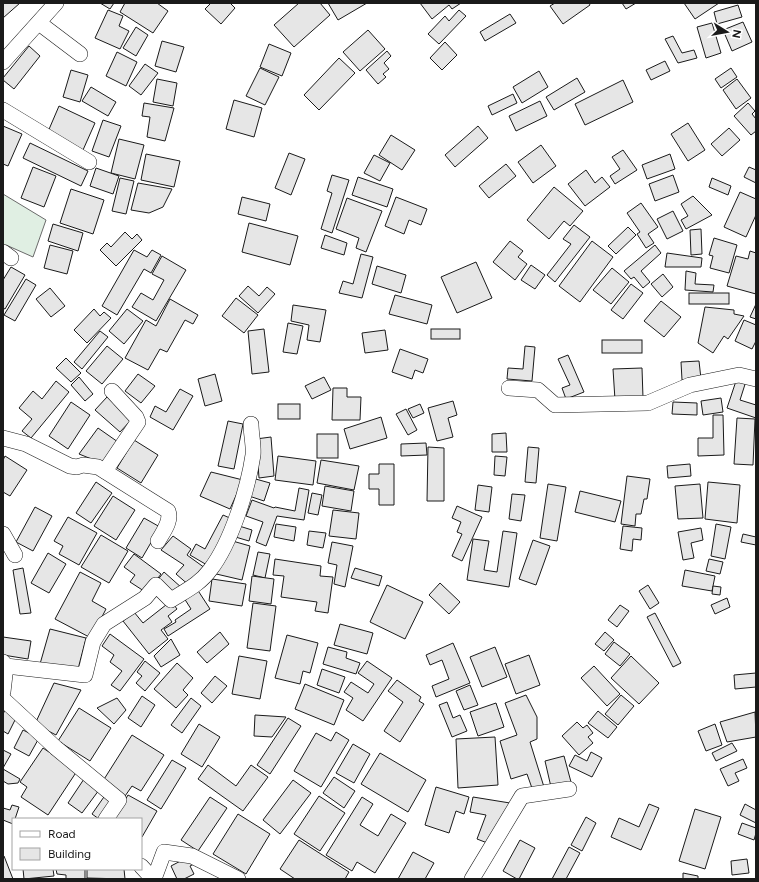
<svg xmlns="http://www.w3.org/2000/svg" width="759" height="882" font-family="Figtree,sans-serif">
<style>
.green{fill:#e0efe3;stroke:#6a6a6a}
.building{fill:#e6e6e6;stroke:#1a1a1a}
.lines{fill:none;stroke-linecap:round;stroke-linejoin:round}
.minor-casing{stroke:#1a1a1a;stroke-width:16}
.minor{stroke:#fff;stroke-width:15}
</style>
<rect width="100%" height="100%" fill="#fff"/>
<!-- green -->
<path class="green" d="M3 194 46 220 33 257 6 245 3 248Z"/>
<!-- building -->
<g class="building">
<path d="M3 3H20L3 18Z"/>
<path d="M100 3H114L110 9Z"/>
<path d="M125 3H157L168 11 153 33 120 12Z"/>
<path d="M211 3H230L235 8 221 24 205 9Z"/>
<path d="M299 3H320L330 15 294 47 274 25Z"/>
<path d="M328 3H367L338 20Z"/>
<path d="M420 3H461L452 9 449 5 432 19Z"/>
<path d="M555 3H589L590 5 563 24 550 6Z"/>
<path d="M622 3H636L626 9Z"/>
<path d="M684 3H719L695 19Z"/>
<path d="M738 5 742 17 717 24 714 12Z"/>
<path d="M108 10 123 16 119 26 129 31 120 49 95 38Z"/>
<path d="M459 10 466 16 439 44 428 34 445 16 449 21Z"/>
<path d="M510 14 516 23 485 41 480 32Z"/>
<path d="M743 22 752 42 732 51 723 30Z"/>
<path d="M712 23 721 53 706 58 697 27Z"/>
<path d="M136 27 148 35 136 56 123 48Z"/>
<path d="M368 30 385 49 360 71 343 52Z"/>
<path d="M673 36 682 53 694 50 697 58 678 63 665 39Z"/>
<path d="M162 41 184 47 176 72 155 66Z"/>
<path d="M445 42 457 55 442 70 430 58Z"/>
<path d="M269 44 291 53 282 76 260 67Z"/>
<path d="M29 46 40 56 14 89 3 80V78Z"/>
<path d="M387 51 391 56 384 63 389 69 383 74 386 77 378 84 366 70Z"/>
<path d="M117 52 137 62 126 86 106 76Z"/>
<path d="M339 58 355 73 319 110 304 95Z"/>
<path d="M665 61 670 71 651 80 646 70Z"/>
<path d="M145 64 158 73 141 95 129 86Z"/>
<path d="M260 68 279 77 265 105 246 96Z"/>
<path d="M731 68 737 77 721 88 715 79Z"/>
<path d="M71 70 88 75 80 102 63 97Z"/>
<path d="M539 71 548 87 522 103 513 87Z"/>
<path d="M577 78 585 92 554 110 546 97Z"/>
<path d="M157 79 177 83 173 106 153 102Z"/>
<path d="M737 79 751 98 736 109 723 90Z"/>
<path d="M623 80 633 102 585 125 575 104Z"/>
<path d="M91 87 116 102 108 116 82 101Z"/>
<path d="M513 94 517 103 492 115 488 106Z"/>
<path d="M234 100 262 108 254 137 226 129Z"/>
<path d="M540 101 547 116 516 131 509 116Z"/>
<path d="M144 103 174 108 165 141 147 137 150 117 142 116Z"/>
<path d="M748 103 755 111 752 114 756 119V131L751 135 734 116Z"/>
<path d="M59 106 95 123 83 150 47 134Z"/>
<path d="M103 120 121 126 109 157 92 151Z"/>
<path d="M688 123 705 150 688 161 671 134Z"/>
<path d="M3 126 22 134 8 166 3 164Z"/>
<path d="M478 126 488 138 455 167 445 155Z"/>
<path d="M729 128 740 140 722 156 711 144Z"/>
<path d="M391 135 415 150 402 170 379 155Z"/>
<path d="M119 139 144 145 135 179 111 173Z"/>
<path d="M30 143 88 171 81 186 23 158Z"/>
<path d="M541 145 556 166 533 183 518 162Z"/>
<path d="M623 150 637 170 615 184 610 176 620 169 612 157Z"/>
<path d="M289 153 305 159 291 195 275 188Z"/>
<path d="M146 154 180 161 174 187 141 180Z"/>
<path d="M670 154 675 169 647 179 642 165Z"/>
<path d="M374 155 390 163 380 181 364 173Z"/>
<path d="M506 164 516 176 489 198 479 186Z"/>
<path d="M33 167 56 176 44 207 21 198Z"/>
<path d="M749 167 756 170V183L744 177Z"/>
<path d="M96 168 119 176 113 194 90 186Z"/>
<path d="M586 170 595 183 602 177 610 187 585 206 568 184Z"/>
<path d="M332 175 349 180 332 233 321 229 332 193 327 191Z"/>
<path d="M673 175 679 192 655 201 649 184Z"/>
<path d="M358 177 393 189 387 207 352 195Z"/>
<path d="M120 178 134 181 126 214 112 211Z"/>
<path d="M712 178 731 186 728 195 709 187Z"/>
<path d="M138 183 172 189 163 207 149 213 131 210Z"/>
<path d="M554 187 583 211 570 226 564 221 549 239 527 220Z"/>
<path d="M71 189 104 200 93 234 60 223Z"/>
<path d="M740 192 756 199V215L746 237 724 227Z"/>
<path d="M693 196 712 215 686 229 681 220 688 216 681 204Z"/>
<path d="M242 197 270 204 266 221 238 214Z"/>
<path d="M396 197 427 209 421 225 409 220 404 234 385 226Z"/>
<path d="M347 198 382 211 366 252 356 248 359 238 336 229Z"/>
<path d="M641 203 658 227 648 234 654 243 646 248 637 234 640 232 627 213Z"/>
<path d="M673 211 683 231 667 239 657 219Z"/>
<path d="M249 223 298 236 290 265 242 252Z"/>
<path d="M53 224 83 233 78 251 48 241Z"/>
<path d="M574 225 590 237 555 282 547 275 571 244 563 239Z"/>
<path d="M628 227 636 235 616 254 608 246Z"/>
<path d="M701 229 702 254 691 255 690 230Z"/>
<path d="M125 232 132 239 137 234 142 240 116 266 100 250 107 243 111 247Z"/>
<path d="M325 235 347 243 344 255 321 248Z"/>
<path d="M714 238 737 245 729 273 710 268 713 256 709 255Z"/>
<path d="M510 241 523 251 518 257 527 264 515 280 493 262Z"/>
<path d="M592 241 613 257 580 302 559 286Z"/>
<path d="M50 245 73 251 67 274 44 268Z"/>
<path d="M655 245 661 253 641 271 650 282 643 288 634 277 631 279 624 271Z"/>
<path d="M134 250 147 257 152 250 161 255 151 273 144 269 117 315 102 306Z"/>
<path d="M750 251 756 253V294L727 286 736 256 748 259Z"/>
<path d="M667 253 702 258 701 267H665Z"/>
<path d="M361 254 373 257 362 298 339 293 343 281 353 284Z"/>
<path d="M162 256 186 270 156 321 132 307 141 293 153 300 164 280 152 274Z"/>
<path d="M476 262 492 298 457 313 441 277Z"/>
<path d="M531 265 545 275 535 289 521 280Z"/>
<path d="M377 266 406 275 401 293 372 284Z"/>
<path d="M11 267 25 275 5 309 3 308V280Z"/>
<path d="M612 268 629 282 611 304 593 290Z"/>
<path d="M686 271 696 273 695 284 714 285 713 292 685 290Z"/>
<path d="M663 274 673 287 662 297 651 284Z"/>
<path d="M26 279 36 285 15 321 4 315Z"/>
<path d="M631 284 643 293 623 319 611 310Z"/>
<path d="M248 286 259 296 267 287 275 294 258 313 239 296Z"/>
<path d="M50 288 65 306 51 317 36 299Z"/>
<rect x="689" y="293" width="40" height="11"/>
<path d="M395 295 432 305 427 324 389 314Z"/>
<path d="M236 298 258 315 244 333 222 316Z"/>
<path d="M170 299 198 315 193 324 185 320 167 352 160 349 148 370 125 358 146 320 156 326Z"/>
<path d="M661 301 681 317 664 337 644 321Z"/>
<path d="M756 304V319L750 317Z"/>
<path d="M293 305 326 310 320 342 307 340 309 325 291 321Z"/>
<path d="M705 307 734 310V314L744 316 728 339 724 336 713 353 698 343Z"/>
<path d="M94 309 100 316 104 312 111 318 87 343 74 330Z"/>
<path d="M127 309 143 321 124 344 109 331Z"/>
<path d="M744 320 756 325V341L752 349 735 341Z"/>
<path d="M288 323 303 326 297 354 283 352Z"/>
<path d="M264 329 269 372 252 374 248 331Z"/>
<rect x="431" y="329" width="29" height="10"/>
<path d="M385 330 388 350 365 353 362 333Z"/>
<path d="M100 331 108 337 82 369 74 362Z"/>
<rect x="602" y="340" width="40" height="13"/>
<path d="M107 346 123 359 102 384 86 371Z"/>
<path d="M525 346 535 347 532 381 507 379 508 368 523 369Z"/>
<path d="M400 349 428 359 423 373 415 370 412 379 392 372Z"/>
<path d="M568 355 584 392 566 399 562 388 570 385 558 359Z"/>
<path d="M66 358 81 373 71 382 56 368Z"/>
<path d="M699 361 701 379 682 380 681 362Z"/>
<path d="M642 368 643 398 615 400 613 369Z"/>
<path d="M138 374 155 386 141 403 125 391Z"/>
<path d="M215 374 222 401 205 406 198 379Z"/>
<path d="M738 375 747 378 740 400 756 405V418L727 408Z"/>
<path d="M79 377 93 394 85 401 71 385Z"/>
<path d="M324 377 331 390 312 399 305 386Z"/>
<path d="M56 381 69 392 31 438 22 431 32 419 19 408 33 391 42 399Z"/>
<path d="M333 388H347V397H361L360 420H332Z"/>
<path d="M180 389 193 396 173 430 150 417 155 406 166 412Z"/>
<path d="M107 397 132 419 120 432 95 410Z"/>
<path d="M721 398 723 412 703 415 701 401Z"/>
<path d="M453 401 457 415 448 418 453 437 437 441 428 408Z"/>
<path d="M71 402 90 415 68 449 49 436Z"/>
<path d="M673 402 697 403V415L672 414Z"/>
<rect x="278" y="404" width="22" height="15"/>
<path d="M420 404 424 413 413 418 408 409Z"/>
<path d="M406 409 417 430 408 435 396 414Z"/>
<path d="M713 415H723L724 455 698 456V438H713Z"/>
<path d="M381 417 387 438 350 449 344 429Z"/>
<path d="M737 418 755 419 753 465 734 464Z"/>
<path d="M228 421 243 424 234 469 218 466Z"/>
<path d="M98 428 118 442 104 464 79 454Z"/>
<path d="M506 433 507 452H492V434Z"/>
<rect x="317" y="434" width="21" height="24"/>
<path d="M271 437 274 476 259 478 256 439Z"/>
<path d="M134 440 158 455 141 483 117 468Z"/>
<path d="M426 443 427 455 401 456V444Z"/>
<path d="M428 447 444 448V501H427Z"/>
<path d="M528 447 539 448 536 483 525 482Z"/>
<path d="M5 456 27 470 10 496 3 492V460Z"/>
<path d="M278 456 316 461 313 485 275 480Z"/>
<path d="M495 456 507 457 505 476 494 475Z"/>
<path d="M321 460 359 466 354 490 317 483Z"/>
<path d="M379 464H394V505H379V489H369V474H379Z"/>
<path d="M690 464 691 476 668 478 667 466Z"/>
<path d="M211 472 243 480 230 509 200 496Z"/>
<path d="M627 476 650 479 647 499H644L641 514H636L635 526 621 524Z"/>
<path d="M252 478 270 483 264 501 246 495Z"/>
<path d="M96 482 112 493 91 523 76 513Z"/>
<path d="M708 482 740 485 737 523 705 519Z"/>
<path d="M548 484 566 487 557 541 540 538Z"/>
<path d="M700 484 703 518 678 519 675 486Z"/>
<path d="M478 485 492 487 489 512 475 510Z"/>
<path d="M325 486 354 491 351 511 322 506Z"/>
<path d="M299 488 309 490 304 520 277 516 266 546 256 542 263 522 246 516 252 500 274 508 275 507 295 511Z"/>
<path d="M580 491 621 501 615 522 575 512Z"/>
<path d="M312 493 322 495 318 515 308 513Z"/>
<path d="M512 494 525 495 521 521 509 519Z"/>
<path d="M113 496 135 510 116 540 94 526Z"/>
<path d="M457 506 482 517 462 561 452 556 462 534 457 532 461 522 452 518Z"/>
<path d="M35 507 52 516 33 551 16 542Z"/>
<path d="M333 510 359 513 356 539 329 536Z"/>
<path d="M223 515 232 519 207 565 190 555 196 544 205 549Z"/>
<path d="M68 517 97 533 79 565 59 554 63 546 54 541Z"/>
<path d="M144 518 160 527 142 558 126 548Z"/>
<path d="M276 524 296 527 294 541 274 537Z"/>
<path d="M716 524 731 527 725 559 711 556Z"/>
<path d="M236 525 252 530 249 541 232 536Z"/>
<path d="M623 526 642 528 641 540 633 539 632 551 620 549Z"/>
<path d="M701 528 703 540 691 543 694 558 683 560 678 532Z"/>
<path d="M309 531 326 533 323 548 307 545Z"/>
<path d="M503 531 517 533 509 587 467 580 473 539 489 541 484 570 497 572Z"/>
<path d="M743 534 756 537V545L741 542Z"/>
<path d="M101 535 128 551 109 583 81 567Z"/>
<path d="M173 536 191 549 187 555 205 568 190 586 176 574 184 565 161 550Z"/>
<path d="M229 540 250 546 242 580 212 573Z"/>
<path d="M533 540 550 546 536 585 519 579Z"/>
<path d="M332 542 353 546 345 587 334 584 337 565 328 563Z"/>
<path d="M258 552 270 554 265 578 253 575Z"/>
<path d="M48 553 66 564 49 593 31 583Z"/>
<path d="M134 554 161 574 147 593 130 582 135 575 124 567Z"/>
<path d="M275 559 321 566 320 576 333 577 328 613 315 611 317 602 281 597 284 576 273 575Z"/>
<path d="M709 559 723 562 720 574 706 571Z"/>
<path d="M23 568 31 613 20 614 13 570Z"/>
<path d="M355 568 382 576 379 586 351 578Z"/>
<path d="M685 570 715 576 712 591 682 586Z"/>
<path d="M80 572 101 583 92 601 106 609 91 638 55 619Z"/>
<path d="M164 572 182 588 173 597 156 582Z"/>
<path d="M252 576 274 579 271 604 249 601Z"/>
<path d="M212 579 246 584 242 606 209 601Z"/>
<path d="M440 583 460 602 449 614 429 595Z"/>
<path d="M387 585 423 602 405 639 370 622Z"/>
<path d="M648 585 659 603 650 609 639 591Z"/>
<path d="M713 586 721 587 720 595 712 594Z"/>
<path d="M197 589 210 609 168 636 164 629 176 622 175 620 191 609 184 598Z"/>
<path d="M727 598 730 607 715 614 711 605Z"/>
<path d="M171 601 177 609 168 616 172 622 161 630 168 639 149 654 123 621 134 612 143 623Z"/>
<path d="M253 603 276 606 270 651 247 648Z"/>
<path d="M620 605 629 611 617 627 608 620Z"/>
<path d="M655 613 681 663 673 667 647 617Z"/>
<path d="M340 624 373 633 367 654 334 645Z"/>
<path d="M50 629 86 638 77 673 40 664Z"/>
<path d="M220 632 229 644 207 663 197 652Z"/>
<path d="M605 632 614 640 604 651 595 644Z"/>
<path d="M110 634 144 659 120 691 111 685 122 671 110 662 114 655 102 646Z"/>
<path d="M287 635 318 643 310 673 303 671 300 684 275 678Z"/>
<path d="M3 637 31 641 28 659 3 655Z"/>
<path d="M171 639 180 655 161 667 154 656Z"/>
<path d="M614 642 630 654 620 666 605 654Z"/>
<path d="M453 643 470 683 436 697 432 686 449 679 442 660 430 665 426 655Z"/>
<path d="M328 647 347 652 346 658 360 663 356 674 323 664Z"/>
<path d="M495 647 507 677 482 687 470 657Z"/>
<path d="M529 655 540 685 516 694 505 664Z"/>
<path d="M239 656 267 661 260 699 232 694Z"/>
<path d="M631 656 659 683 639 704 611 678Z"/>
<path d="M145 661 160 673 145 691 136 683 142 676 137 672Z"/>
<path d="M367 661 392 678 363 721 346 710 353 698 344 692 351 682 368 693 374 684 358 673Z"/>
<path d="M177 663 193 678 183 690 188 695 176 708 154 689Z"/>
<path d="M594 666 620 694 607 706 581 678Z"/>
<path d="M322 669 345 677 339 693 317 685Z"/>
<path d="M756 673V687L735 689 734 675Z"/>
<path d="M215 676 227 686 212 703 201 693Z"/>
<path d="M397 680 421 697 419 701 424 704 400 742 384 731 403 702 388 691Z"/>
<path d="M54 683 81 690 56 735 35 724Z"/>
<path d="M305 684 344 700 334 725 295 709Z"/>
<path d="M470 685 478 705 464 710 456 691Z"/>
<path d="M526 695 537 717V739L530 742 544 787 533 791 527 774 511 779 500 741 517 735 505 703Z"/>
<path d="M621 695 634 706 618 725 605 714Z"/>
<path d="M142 696 155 705 141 727 128 718Z"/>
<path d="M117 698 126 710 114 724 97 708Z"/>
<path d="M191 698 201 706 182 733 171 725Z"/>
<path d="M447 702 453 718 460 715 467 731 452 737 439 705Z"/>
<path d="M496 703 504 727 478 736 470 712Z"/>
<path d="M79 708 111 728 90 761 58 741Z"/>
<path d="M5 710 17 716 8 734 3 731V714Z"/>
<path d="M598 711 617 727 608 738 588 723Z"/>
<path d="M755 712 756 737 727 742 720 722Z"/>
<path d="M255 715 286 717 272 737 254 736Z"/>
<path d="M288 718 301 726 270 774 257 765Z"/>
<path d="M577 722 583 728 587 725 593 733 588 737 593 743 579 755 562 736Z"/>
<path d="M199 724 220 737 202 767 181 754Z"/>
<path d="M715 724 722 745 706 751 698 731Z"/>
<path d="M23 730 39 738 29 756 14 748Z"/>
<path d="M336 732 349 740 321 787 294 771 316 733 331 741Z"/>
<path d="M132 735 164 755 141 791 132 786 123 799 101 784Z"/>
<path d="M495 737 498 785 458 788 456 739Z"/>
<path d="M732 743 737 751 716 761 712 753Z"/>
<path d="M353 744 370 754 354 783 336 773Z"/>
<path d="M43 748 77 771 48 815 21 797 27 787 20 782Z"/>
<path d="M3 750 11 754 3 768Z"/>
<path d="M591 752 602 758 592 777 569 766 575 755 587 761Z"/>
<path d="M380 753 426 780 408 812 361 784Z"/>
<path d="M564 756 571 782 551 787 545 761Z"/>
<path d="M743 759 747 768 735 773 739 781 728 786 720 769Z"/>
<path d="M172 760 186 768 161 809 147 800Z"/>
<path d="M208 765 236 786 251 765 268 777 243 811 198 779Z"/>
<path d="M3 769 20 779 18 783 8 784 3 781Z"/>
<path d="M334 777 355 791 344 808 323 793Z"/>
<path d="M84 779 99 790 82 813 68 803Z"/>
<path d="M293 780 311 793 280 834 263 820Z"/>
<path d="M436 787 469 797 464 814 456 811 449 833 425 825Z"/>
<path d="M106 794 115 800 99 819 92 814Z"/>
<path d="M128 795 157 811 142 837H141V819H114Z"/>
<path d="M319 796 345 813 320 851 294 834Z"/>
<path d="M210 797 227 808 198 851 181 840Z"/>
<path d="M362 797 373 804 360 825 378 836 391 814 406 823 375 873 357 862 352 871 326 855Z"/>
<path d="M473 797 510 803 490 844 477 839 486 815 470 812Z"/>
<path d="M649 804 659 808 641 850 611 837 619 818 639 827Z"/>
<path d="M745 804 756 810V823L740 815Z"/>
<path d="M12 805 19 807 15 819H13V824L3 820V808L10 810Z"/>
<path d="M695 809 721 817 705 869 679 861Z"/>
<path d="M238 814 270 834 246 874 213 854Z"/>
<path d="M586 817 596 823 582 851 571 845Z"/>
<path d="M742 823 756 828V833L754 840 738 834Z"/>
<path d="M299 840 349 872 345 879H295L280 869Z"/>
<path d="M520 840 535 848 519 879H517L503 871Z"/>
<path d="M569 847 580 853 566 879H552Z"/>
<path d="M413 852 434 863 425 879H398Z"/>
<path d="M3 856H4L13 879H3Z"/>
<path d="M190 856 194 864 190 866 194 874 184 879H177L171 866Z"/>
<path d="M747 859 749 873 732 875 731 861Z"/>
<path d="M23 869H53L54 876 24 879Z"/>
<path d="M56 869H85V879H66V875L57 874Z"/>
<path d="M87 869H124L125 879 87 878Z"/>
<path d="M683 873 698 876V879H683Z"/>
</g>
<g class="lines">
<!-- minor casing -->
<g class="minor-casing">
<g id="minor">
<path d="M39 23 80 54"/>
<path d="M3 62 56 3"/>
<path d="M3 110 89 162"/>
<path d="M3 252 11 258"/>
<path d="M509 388 538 390 555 405 648 403 690 385 739 375 756 379"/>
<path d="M3 438 26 444 70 466 77 467 83 465 98 467 168 511C172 521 163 532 158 541"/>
<path d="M105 471 138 422 136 417 112 391"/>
<path d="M3 534 15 555"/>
<path d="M3 662 6 666 85 675 93 642 104 624 145 598 156 585 171 600C185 591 200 584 210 570 231 543 248 489 253 455 254 446 251 434 251 424"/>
<path d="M3 692 6 666"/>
<path d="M3 699 56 748 119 800 106 819"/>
<path d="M141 866 153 879"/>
<path d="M154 879 164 852 192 856 238 879"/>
<path d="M472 879 522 796 569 789"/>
</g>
</g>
<!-- minor -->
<use href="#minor" class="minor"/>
</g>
<!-- border -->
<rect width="759" height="882" fill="none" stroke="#1a1a1a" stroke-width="8"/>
<!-- legend -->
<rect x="12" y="818" width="130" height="52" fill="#ffffff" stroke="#a3a3a3"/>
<rect x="20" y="831" width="20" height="6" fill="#ffffff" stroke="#a3a3a3"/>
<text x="48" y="838" font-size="12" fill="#1a1a1a">Road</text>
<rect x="20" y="848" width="20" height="12" fill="#e6e6e6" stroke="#a3a3a3"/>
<text x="48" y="858" font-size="12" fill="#1a1a1a">Building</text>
<!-- north arrow -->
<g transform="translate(727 32) rotate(101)" stroke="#ffffff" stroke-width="3" paint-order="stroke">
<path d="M0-3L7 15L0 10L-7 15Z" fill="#1a1a1a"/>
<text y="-6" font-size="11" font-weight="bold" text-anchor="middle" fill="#1a1a1a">N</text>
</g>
</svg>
